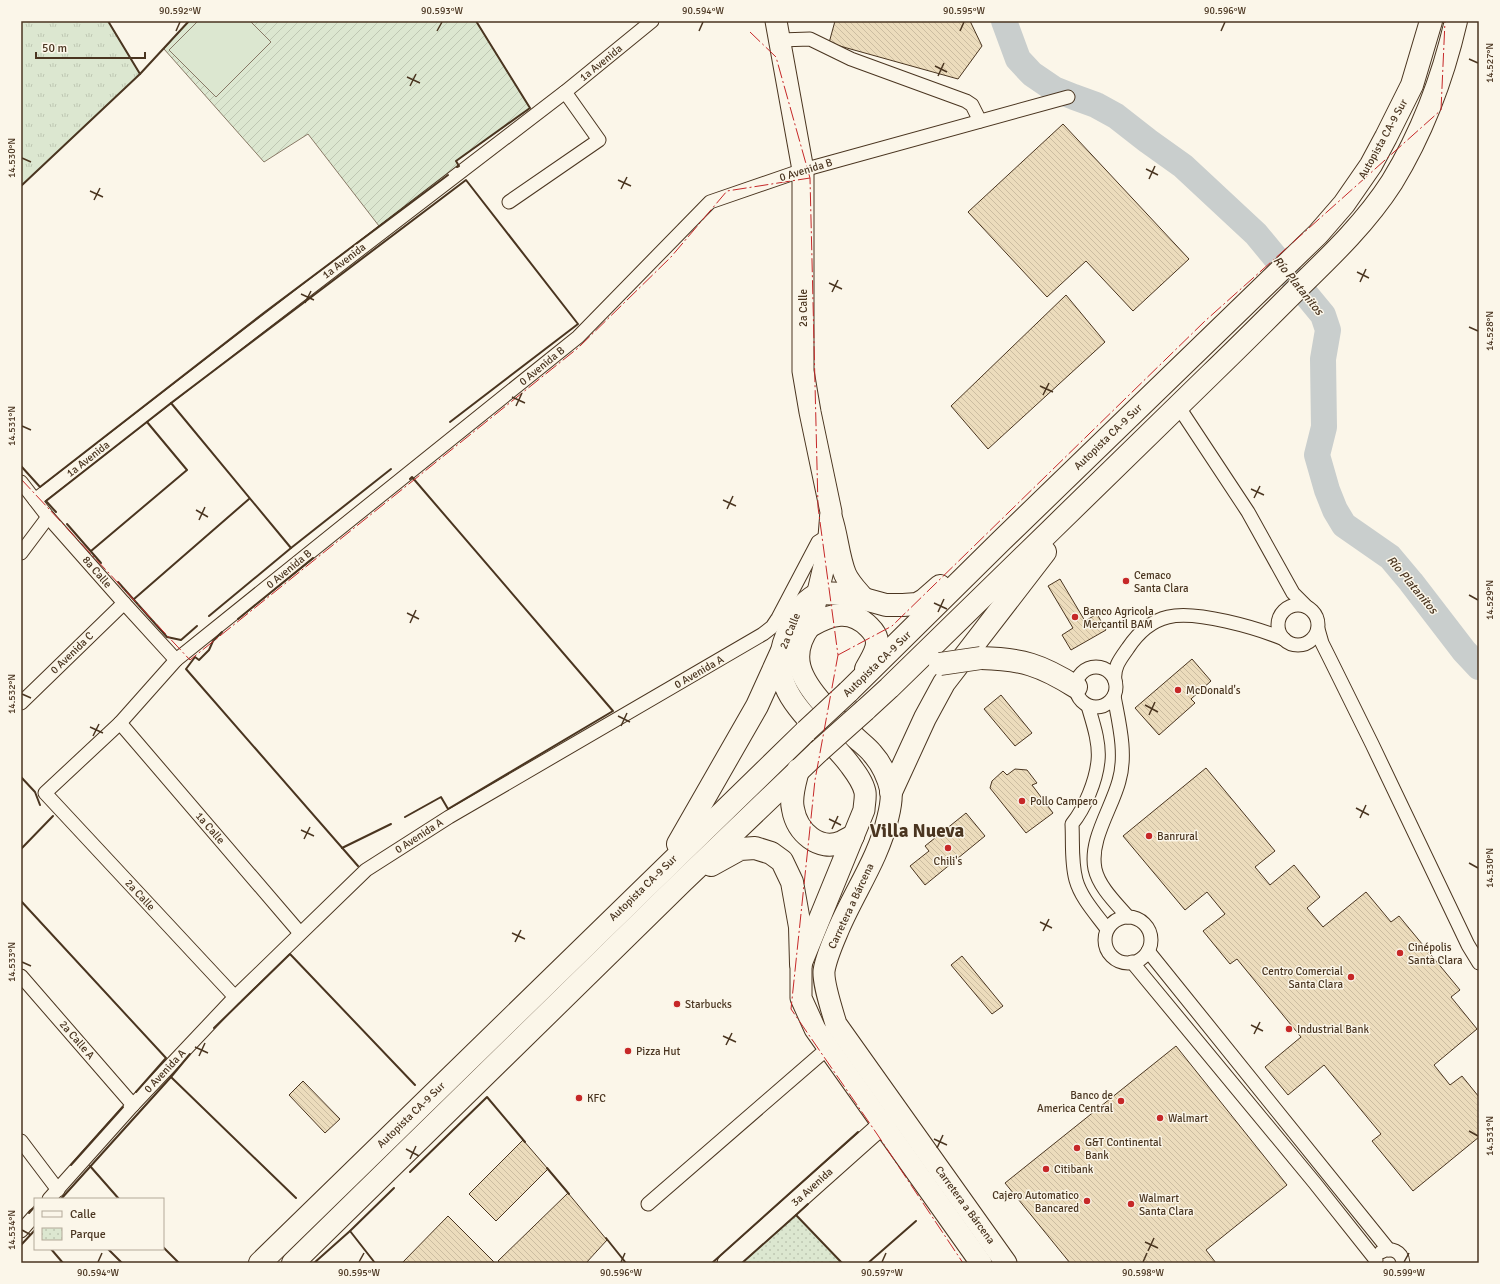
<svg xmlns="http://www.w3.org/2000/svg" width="1500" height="1284" font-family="Signika,sans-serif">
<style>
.grass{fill:url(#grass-tufts);stroke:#887966}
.park{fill:url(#park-dots);stroke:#887966}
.garden{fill:url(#garden-furrows);stroke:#887966}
.pitch{fill:#dce7d0;stroke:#887966}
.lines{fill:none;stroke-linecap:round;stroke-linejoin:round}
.river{stroke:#c9cecd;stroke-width:26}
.building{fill:url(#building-back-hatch);stroke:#4a3520}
.street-casing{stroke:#4a3520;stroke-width:15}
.secondary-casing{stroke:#4a3520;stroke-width:21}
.primary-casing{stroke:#4a3520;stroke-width:23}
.highway-casing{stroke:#4a3520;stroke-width:24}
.street{stroke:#fbf6e9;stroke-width:13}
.secondary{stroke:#fbf6e9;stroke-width:19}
.primary{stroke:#fbf6e9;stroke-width:21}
.highway{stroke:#fbf6e9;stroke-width:22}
.highway-bridge-casing{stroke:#4a3520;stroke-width:24;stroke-linecap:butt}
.highway-bridge{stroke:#fbf6e9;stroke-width:22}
.wall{stroke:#4a3520;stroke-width:2}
.power{stroke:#c62828;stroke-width:1;stroke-dasharray:14 3 2 3;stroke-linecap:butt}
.ticks{fill:none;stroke:#4a3520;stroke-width:1.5}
.poi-dot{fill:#c62828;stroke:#fbf6e9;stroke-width:1.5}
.labels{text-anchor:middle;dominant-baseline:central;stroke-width:3;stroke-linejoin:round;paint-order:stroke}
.street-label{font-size:11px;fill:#4a3520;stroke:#fbf6e9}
.poi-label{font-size:11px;fill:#4a3520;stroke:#fbf6e9;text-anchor:start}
.water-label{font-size:12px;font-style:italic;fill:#4a3520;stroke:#fbf6e9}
.town-label{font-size:19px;font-weight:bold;fill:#4a3520;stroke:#fbf6e9}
.neatline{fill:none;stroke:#4a3520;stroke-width:1.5}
.ticks-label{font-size:10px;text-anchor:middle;fill:#4a3520}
</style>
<defs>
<pattern id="grass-tufts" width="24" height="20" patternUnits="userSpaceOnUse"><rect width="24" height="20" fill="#dce7d0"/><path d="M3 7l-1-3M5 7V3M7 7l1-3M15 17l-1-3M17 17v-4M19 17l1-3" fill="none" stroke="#bec7b2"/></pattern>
<pattern id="park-dots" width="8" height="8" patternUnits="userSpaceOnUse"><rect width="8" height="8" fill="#dce7d0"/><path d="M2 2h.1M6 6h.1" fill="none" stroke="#bec7b2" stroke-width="1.8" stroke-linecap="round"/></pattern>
<pattern id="garden-furrows" width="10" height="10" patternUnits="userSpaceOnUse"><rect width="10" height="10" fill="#dce7d0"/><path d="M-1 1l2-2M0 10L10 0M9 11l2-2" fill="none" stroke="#bec7b2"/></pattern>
<pattern id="building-back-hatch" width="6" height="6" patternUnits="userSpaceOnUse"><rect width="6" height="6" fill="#ecdcbc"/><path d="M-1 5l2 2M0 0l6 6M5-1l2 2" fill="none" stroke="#ccbda1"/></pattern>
</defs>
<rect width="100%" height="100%" fill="#fbf6e9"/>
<!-- grass -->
<path class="grass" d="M21 21H108L140 74 21 186Z"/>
<!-- park -->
<path class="park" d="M796 1215 840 1261 838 1263H742Z"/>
<!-- garden -->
<path class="garden" d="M189 21H476L530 108 456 161 459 166 379 226 308 134 264 162 164 49Z"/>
<!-- pitch -->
<path class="pitch" d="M198 21H250L271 42 216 97 169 50Z"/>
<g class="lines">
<!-- river -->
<path class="river" d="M1004 21 1018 59 1032 74 1054 89 1074 97 1096 105 1116 116 1148 141 1183 166 1256 234 1323 315 1328 330 1323 359 1324 427 1317 455 1327 490 1335 510 1344 525 1390 557 1411 582 1464 651 1479 667"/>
</g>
<!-- building -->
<g class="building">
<path d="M835 21H970L982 46 958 79 829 43Z"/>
<path d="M1063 124 1189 259 1133 311 1086 261 1047 297 968 212Z"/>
<path d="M1066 295 1105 342 988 449 951 406Z"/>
<path d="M1060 579 1085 621 1097 614 1106 630 1071 650 1062 635 1073 628 1048 586Z"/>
<path d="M1192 659 1211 681 1191 699 1195 703 1159 735 1135 708Z"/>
<path d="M1001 695 1032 733 1015 746 984 709Z"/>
<path d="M1206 768 1275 851 1255 867 1270 885 1294 865 1320 897 1307 908 1323 927 1366 892 1391 922 1399 916 1460 990 1451 997 1477 1029 1434 1065 1450 1085 1462 1076 1479 1097V1137L1413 1191 1372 1141 1381 1134 1324 1065 1288 1095 1265 1067 1301 1037 1237 959 1230 964 1203 931 1225 914 1207 892 1185 910 1123 836Z"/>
<path d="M1015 769 1027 770 1037 783 1032 785 1053 813 1026 833 990 788 992 781 1003 771 1007 775Z"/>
<path d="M966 813 985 836 925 885 910 866 929 851 925 846Z"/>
<path d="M962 956 1003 1006 992 1014 951 965Z"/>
<path d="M1176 1046 1287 1185 1206 1250 1216 1263H1070L1005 1183Z"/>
<path d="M303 1081 340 1119 325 1133 289 1095Z"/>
<path d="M523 1140 548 1169 496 1221 469 1194Z"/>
<path d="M568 1193 607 1240 586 1263H500L498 1261Z"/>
<path d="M448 1216 495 1263H402Z"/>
</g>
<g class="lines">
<!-- street casing -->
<g class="street-casing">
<g id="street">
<path d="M780 40 810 39 851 59 966 101 972 105 980 121"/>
<path d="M509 202 599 140 565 92"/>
<path d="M1178 406 1248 512 1293 593 1307 607"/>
<path d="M21 482 48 517 124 603 176 660"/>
<path d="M35 500 252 332 565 92 652 21"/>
<path d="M21 553 48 517"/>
<circle cx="1298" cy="625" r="20"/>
<path d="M1318 629 1322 643 1329 657 1372 744 1468 945 1479 963"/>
<circle cx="1096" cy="687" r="20"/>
<path d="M1115 681C1113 667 1121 658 1128 648 1138 633 1151 621 1168 617 1196 610 1257 628 1284 639"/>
<path d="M1114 696C1119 723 1127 754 1119 781 1112 808 1089 840 1095 869 1099 887 1116 903 1128 917"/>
<path d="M21 703 124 603"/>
<path d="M1088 706C1093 723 1100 743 1098 761 1096 781 1085 808 1072 824 1073 842 1071 862 1076 880 1081 898 1096 914 1107 929"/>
<path d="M120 723 300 933"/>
<circle cx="1128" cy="940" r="23"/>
<path d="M1148 951 1389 1250"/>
<path d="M1132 962 1314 1182 1376 1260"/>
<path d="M21 976 133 1105"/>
<path d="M235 997 45 793 120 723 176 660 578 337 710 202 803 170 1068 97"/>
<path d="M21 1141 58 1190"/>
<path d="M49 1199 133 1105 235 997 366 870 449 817 763 634 772 627 778 618 818 542 829 535"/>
<path d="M648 1204 828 1048"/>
<path d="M21 1231 35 1215"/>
<path d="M1381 1252C1391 1247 1402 1251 1403 1263"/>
</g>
</g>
<!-- secondary casing -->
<g class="secondary-casing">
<path id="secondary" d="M727 1263 883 1124 894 1116"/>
</g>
<!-- primary casing -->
<g class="primary-casing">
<g id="primary">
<path d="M776 21 803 170V371L810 412 831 512 828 549 810 626C788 656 801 679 823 704 833 715 843 726 854 736 860 742 867 747 872 753 881 763 888 778 891 791 892 799 890 809 888 817 879 857 855 891 839 928 834 940 826 957 824 971 823 984 832 1010 836 1024L1006 1263"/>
<path d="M818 593C797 606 796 613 786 636 762 695 820 724 850 765 856 773 863 782 865 792 866 798 864 805 864 810L801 964V998L815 1029 981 1263"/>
</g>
</g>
<!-- highway casing -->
<g class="highway-casing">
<g id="highway">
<path d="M831 518C837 536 838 557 845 574 849 583 856 590 862 597"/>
<path d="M818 593 846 594 886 605H903L917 604 924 600 940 586"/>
<path d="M810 626C831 614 850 608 869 627 874 632 877 636 877 643 877 652 870 661 866 669"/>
<path d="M981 658C1022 659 1041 665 1076 687"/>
<path d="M848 692 1001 541 1318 234 1344 204 1371 165 1386 137 1412 85 1431 21"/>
<path d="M865 710 889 688C997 583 1104 478 1212 373 1242 344 1271 315 1301 285 1334 253 1367 221 1392 182 1422 133 1443 77 1456 21"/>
<path d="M798 770C795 782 790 797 793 809 797 832 819 852 842 842 846 840 849 838 853 836"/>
<path d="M891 792 925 718 944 683 1045 552"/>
<path d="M678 844 757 706 781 653"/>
<path d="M711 865 740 849 755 848 771 853 782 861 792 882 800 927 801 964"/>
<path d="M260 1263 806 731"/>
<path d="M293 1263 682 882 819 751"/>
</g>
</g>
<!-- street -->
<use href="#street" class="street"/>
<!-- secondary -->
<use href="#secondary" class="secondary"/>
<!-- primary -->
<use href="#primary" class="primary"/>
<!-- highway -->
<use href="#highway" class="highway"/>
<!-- highway-bridge casing -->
<g class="highway-bridge-casing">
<g id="highway-bridge">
<path d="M940 664 981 658"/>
<path d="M806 731 848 692"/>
<path d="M819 751 865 710"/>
</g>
</g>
<!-- highway-bridge -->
<use href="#highway-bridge" class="highway-bridge"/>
<!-- wall -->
<g class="wall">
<path d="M108 21 140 74"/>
<path d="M457 167 459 166 456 161 530 108 476 21"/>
<path d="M21 186 140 74 189 21"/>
<path d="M171 403 291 548"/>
<path d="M21 466 40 487 265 312 448 175"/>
<path d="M56 512 46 501 171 403 466 180 578 324 450 422"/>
<path d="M67 524 101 563"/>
<path d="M91 551 187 470 147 422"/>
<path d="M118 582 167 637 181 640 197 626"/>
<path d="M134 599 249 499"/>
<path d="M209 616 291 548 391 469"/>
<path d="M238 619 313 558"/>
<path d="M222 632 213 641 209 650 199 660 195 657 186 669 358 866"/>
<path d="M21 777 35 792 40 805"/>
<path d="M405 817 441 797 448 809 613 711 412 477 410 479"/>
<path d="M342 848 391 824"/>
<path d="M21 849 53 816"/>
<path d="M21 901 166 1058 136 1092"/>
<path d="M214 1028 290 954 415 1085"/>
<path d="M171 1077 296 1198"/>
<path d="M71 1165 123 1107"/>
<path d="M90 1166 119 1199"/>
<path d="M547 1168 569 1194"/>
<path d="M410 1172 487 1097 525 1142"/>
<path d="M61 1199 171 1077 190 1054"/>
<path d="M29 1213 35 1206"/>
<path d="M796 1215 808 1204"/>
<path d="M350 1231 394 1188"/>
<path d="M606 1238 626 1263"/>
<path d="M21 1245 35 1230"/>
<path d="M163 1247 179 1263"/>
<path d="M51 1249 63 1263"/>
<path d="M108 1249 122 1263"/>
<path d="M314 1263 350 1231 375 1263"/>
<path d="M712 1263 858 1132"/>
<path d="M742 1263 796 1215 842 1263"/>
<path d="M868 1263 916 1221"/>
</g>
<!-- power -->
<g class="power">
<path d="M750 32 776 57 810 178 818 507 838 655 815 780 791 1009 877 1134 963 1263"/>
<path d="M21 479 190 660 578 348 671 257 727 191 810 178"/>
<path d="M838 655 892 626 1205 321 1441 110 1445 21"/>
</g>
</g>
<!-- ticks -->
<path class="ticks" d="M176 31 180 22M437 31 442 22M699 31 703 22M960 31 964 22M1221 31 1225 22M1469 59 1478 63M935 66 947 72M938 76 944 63M407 77 420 83M410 86 416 74M22 158 31 162M1146 169 1158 175M1149 179 1155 166M618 180 631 186M621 189 627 177M90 191 103 197M94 200 100 188M1357 272 1369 278M1360 282 1366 269M829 283 842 289M832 292 838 280M301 294 314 300M305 303 311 291M1469 327 1478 331M1040 386 1053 392M1043 395 1049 383M512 397 525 403M516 406 522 393M22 426 31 430M1251 489 1264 495M1254 498 1260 486M723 500 736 506M727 509 733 496M196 510 208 517M199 520 205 507M1469 595 1478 600M934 603 947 609M938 612 944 599M407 613 419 619M410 623 416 610M22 694 31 698M1145 705 1158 712M1149 715 1155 702M618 716 630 722M621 726 627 713M90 727 103 733M93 736 99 724M1356 808 1369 815M1360 818 1366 805M829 819 841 825M832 829 838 816M301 830 314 836M304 839 310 827M1469 863 1478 868M1040 922 1052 928M1043 931 1049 919M512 933 525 939M515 942 521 930M22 962 31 966M1251 1025 1263 1031M1254 1034 1260 1022M723 1036 736 1042M726 1045 732 1033M195 1047 208 1053M199 1056 205 1043M1469 1131 1478 1136M934 1139 947 1145M937 1148 943 1135M406 1149 419 1156M410 1159 416 1146M22 1230 31 1235M1145 1242 1158 1248M1148 1251 1154 1238M98 1262 102 1253M359 1262 364 1253M621 1262 625 1253M882 1262 886 1253M1143 1262 1147 1253M1404 1262 1409 1253"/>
<!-- markers -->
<g class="poi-dot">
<circle cx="1126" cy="581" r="4"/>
<circle cx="1075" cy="617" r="4"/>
<circle cx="1178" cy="690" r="4"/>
<circle cx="1022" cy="801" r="4"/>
<circle cx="1149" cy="836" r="4"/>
<circle cx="948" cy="848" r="4"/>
<circle cx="1400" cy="953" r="4"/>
<circle cx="1351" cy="977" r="4"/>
<circle cx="677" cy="1004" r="4"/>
<circle cx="1289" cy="1029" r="4"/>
<circle cx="628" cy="1051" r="4"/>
<circle cx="579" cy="1098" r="4"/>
<circle cx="1121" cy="1101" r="4"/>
<circle cx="1160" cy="1118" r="4"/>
<circle cx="1077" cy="1148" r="4"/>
<circle cx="1046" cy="1169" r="4"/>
<circle cx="1087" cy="1201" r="4"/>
<circle cx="1131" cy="1204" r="4"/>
</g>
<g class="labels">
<!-- street labels -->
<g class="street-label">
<text transform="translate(601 63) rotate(-39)">1a Avenida</text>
<text transform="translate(1383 139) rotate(-61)">Autopista CA-9 Sur</text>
<text transform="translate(806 170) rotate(-17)">0 Avenida B</text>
<text transform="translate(344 261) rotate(-37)">1a Avenida</text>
<text transform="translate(803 308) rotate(-90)">2a Calle</text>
<text transform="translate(542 366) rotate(-39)">0 Avenida B</text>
<text transform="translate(1108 437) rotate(-44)">Autopista CA-9 Sur</text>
<text transform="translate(88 459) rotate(-38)">1a Avenida</text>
<text transform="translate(289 569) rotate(-39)">0 Avenida B</text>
<text transform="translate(97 572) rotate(49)">8a Calle</text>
<text transform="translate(790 631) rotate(-68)">2a Calle</text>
<text transform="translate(72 653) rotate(-44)">0 Avenida C</text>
<text transform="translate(877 664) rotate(-44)">Autopista CA-9 Sur</text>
<text transform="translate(699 672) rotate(-30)">0 Avenida A</text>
<text transform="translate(210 828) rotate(49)">1a Calle</text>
<text transform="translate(419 836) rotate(-33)">0 Avenida A</text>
<text transform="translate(643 888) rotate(-44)">Autopista CA-9 Sur</text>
<text transform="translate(140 895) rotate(47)">2a Calle</text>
<text transform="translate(851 906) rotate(-65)">Carretera a Bárcena</text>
<text transform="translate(77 1040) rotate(49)">2a Calle A</text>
<text transform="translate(165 1071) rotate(-47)">0 Avenida A</text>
<text transform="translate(411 1115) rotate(-44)">Autopista CA-9 Sur</text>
<text transform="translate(812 1187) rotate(-42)">3a Avenida</text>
<text transform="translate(965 1205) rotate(54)">Carretera a Bárcena</text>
</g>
<!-- poi labels -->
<g class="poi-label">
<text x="1134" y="575">Cemaco<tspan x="1134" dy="13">Santa Clara</tspan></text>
<text x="1083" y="611">Banco Agricola<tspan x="1083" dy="13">Mercantil BAM</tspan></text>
<text x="1186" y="690">McDonald's</text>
<text x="1030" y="801">Pollo Campero</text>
<text x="1157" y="836">Banrural</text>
<text x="948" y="861" text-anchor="middle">Chili's</text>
<text x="1408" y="947">Cinépolis<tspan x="1408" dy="13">Santa Clara</tspan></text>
<text x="1343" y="971" text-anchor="end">Centro Comercial<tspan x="1343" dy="13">Santa Clara</tspan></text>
<text x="685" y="1004">Starbucks</text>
<text x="1297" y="1029">Industrial Bank</text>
<text x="636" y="1051">Pizza Hut</text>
<text x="1113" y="1095" text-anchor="end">Banco de<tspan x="1113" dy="13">America Central</tspan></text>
<text x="587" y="1098">KFC</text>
<text x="1168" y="1118">Walmart</text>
<text x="1085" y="1142">G&amp;T Continental<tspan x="1085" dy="13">Bank</tspan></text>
<text x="1054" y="1169">Citibank</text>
<text x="1079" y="1195" text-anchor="end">Cajero Automatico<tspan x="1079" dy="13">Bancared</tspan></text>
<text x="1139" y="1198">Walmart<tspan x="1139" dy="13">Santa Clara</tspan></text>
</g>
<!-- water labels -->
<g class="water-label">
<text transform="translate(1298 286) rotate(51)">Río Platanitos</text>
<text transform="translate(1412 585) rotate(50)">Río Platanitos</text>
</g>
<!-- town labels -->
<g class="town-label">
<text x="917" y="831">Villa Nueva</text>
</g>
</g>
<!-- border -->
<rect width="1500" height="1284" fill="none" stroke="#fbf6e9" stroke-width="44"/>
<!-- legend -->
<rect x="34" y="1198" width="130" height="52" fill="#fbf6e9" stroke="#b4a999"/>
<rect x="42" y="1211" width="20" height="6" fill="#fbf6e9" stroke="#b4a999"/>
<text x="70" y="1218" font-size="12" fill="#4a3520">Calle</text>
<rect x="42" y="1228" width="20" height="12" fill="url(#park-dots)" stroke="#b4a999"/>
<text x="70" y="1238" font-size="12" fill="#4a3520">Parque</text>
<!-- scale -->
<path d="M36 52v6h109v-6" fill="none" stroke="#4a3520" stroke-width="2"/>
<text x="42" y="52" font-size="12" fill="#4a3520" stroke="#fbf6e9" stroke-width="3" paint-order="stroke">50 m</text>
<rect x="22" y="22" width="1456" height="1240" class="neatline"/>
<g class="ticks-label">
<text x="180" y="14">90.592°W</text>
<text x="442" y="14">90.593°W</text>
<text x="703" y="14">90.594°W</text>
<text x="964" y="14">90.595°W</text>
<text x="1225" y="14">90.596°W</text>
<text transform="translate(1489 63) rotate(-90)" y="4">14.527°N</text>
<text transform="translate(11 158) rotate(-90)" y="4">14.530°N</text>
<text transform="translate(1489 331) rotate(-90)" y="4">14.528°N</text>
<text transform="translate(11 426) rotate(-90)" y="4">14.531°N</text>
<text transform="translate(1489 600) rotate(-90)" y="4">14.529°N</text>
<text transform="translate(11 694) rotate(-90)" y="4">14.532°N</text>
<text transform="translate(1489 868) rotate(-90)" y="4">14.530°N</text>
<text transform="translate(11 962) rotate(-90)" y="4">14.533°N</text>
<text transform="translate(1489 1136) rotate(-90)" y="4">14.531°N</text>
<text transform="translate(11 1230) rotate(-90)" y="4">14.534°N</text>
<text x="98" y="1276">90.594°W</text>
<text x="359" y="1276">90.595°W</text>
<text x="621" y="1276">90.596°W</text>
<text x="882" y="1276">90.597°W</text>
<text x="1143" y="1276">90.598°W</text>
<text x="1404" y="1276">90.599°W</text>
</g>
</svg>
